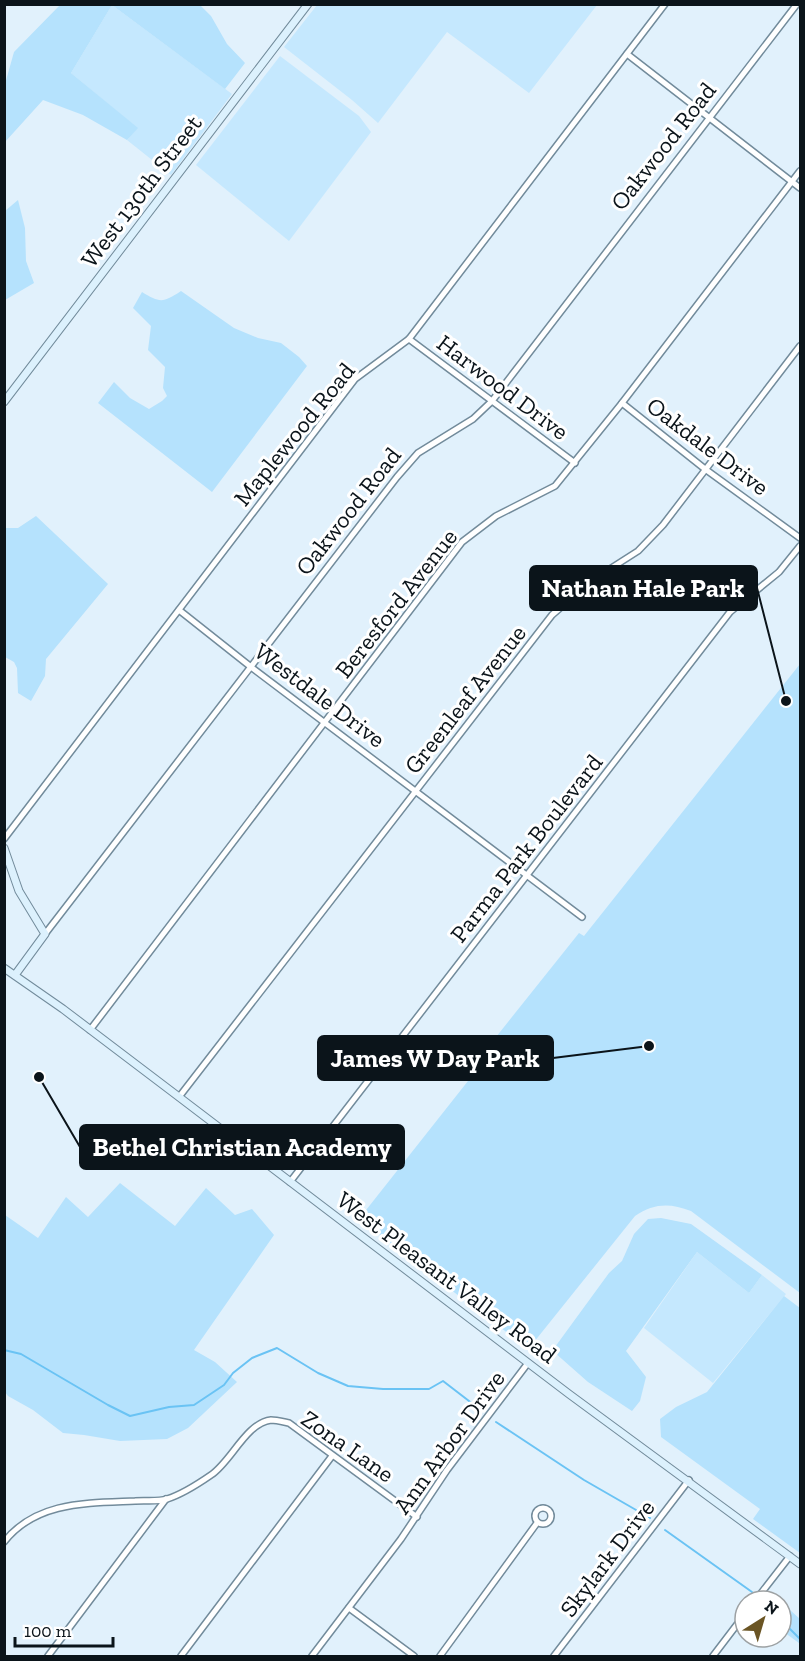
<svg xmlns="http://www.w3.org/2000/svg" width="805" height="1661" font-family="'Zilla Slab',serif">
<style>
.built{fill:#c5e8fe}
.green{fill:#b5e2fd}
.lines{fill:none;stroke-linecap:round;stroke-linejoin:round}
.stream{stroke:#6ac3f4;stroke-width:2}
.street-casing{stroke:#728b9b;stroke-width:8}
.secondary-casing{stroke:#728b9b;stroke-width:9}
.street{stroke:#fff;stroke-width:5}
.secondary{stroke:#dcf1fd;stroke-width:7}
.labels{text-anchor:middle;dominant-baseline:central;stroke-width:6;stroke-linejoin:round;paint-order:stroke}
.street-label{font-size:24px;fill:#0b141a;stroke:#fff}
.leader{fill:none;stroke:#0b141a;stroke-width:2}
.callout-dot{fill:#0b141a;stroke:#fff;stroke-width:2}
.callout{fill:#0b141a;stroke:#0b141a;stroke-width:2}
.callout-label{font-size:26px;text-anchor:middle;font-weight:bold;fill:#fff}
</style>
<rect width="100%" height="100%" fill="#e1f1fc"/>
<!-- built -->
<g class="built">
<path d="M112 5 232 94 171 175 127 140 137 128 71 73Z"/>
<path d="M317 5V4L597 5 529 93 447 32 378 123 352 100 284 47Z"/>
<path d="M280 56 359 116 371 132 289 241 196 165Z"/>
<path d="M697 1252 749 1293 762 1275 786 1294 713 1383 644 1328Z"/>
</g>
<!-- green -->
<g class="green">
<path d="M60 5H200L211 16 227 44 245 63 225 89 112 5 71 73 138 128 127 140 83 115 43 100 5 142V84L14 52Z"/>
<path d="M18 200 25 228 26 261 34 283 5 300V211Z"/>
<path d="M181 291 234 328 258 338 281 343 299 357 307 366 212 492 98 403 114 382 130 398 149 409 162 401 167 396 163 388 165 367 148 350 151 326 133 308 142 292C160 303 163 303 181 291Z"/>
<path d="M36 516 108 584 46 659 45 676 31 701 18 693 17 668 14 662 5 657 4 528H18Z"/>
<path d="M800 664V1293L691 1211C670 1203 654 1203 635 1216L530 1347H526L413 1261C413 1257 401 1249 398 1249L359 1219 483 1062 484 1052 579 933 584 936Z"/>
<path d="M120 1183 175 1226 206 1188 235 1215 252 1209 274 1235 194 1350 215 1362 237 1382 188 1428 167 1439 120 1441 84 1435 63 1433 33 1410 8 1396 5 1392V1215L38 1238 66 1197 88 1217Z"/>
<path d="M661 1218 691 1224 762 1275 749 1293 697 1252 626 1351 646 1377 640 1401 632 1411 588 1382 554 1352 555 1347 609 1273 622 1261 634 1234 648 1219Z"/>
<path d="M784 1296 800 1308V1553L753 1519 760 1509 661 1437 660 1419 676 1407 707 1392Z"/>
<path d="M781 1602 800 1619V1656H799V1643L781 1630Z"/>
</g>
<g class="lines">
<!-- stream -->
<g class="stream">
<path d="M4 1350 21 1354 108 1405 130 1416 169 1407 194 1405 224 1385 233 1373 252 1358 277 1348 318 1373 348 1386 383 1389H429L443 1381 482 1411"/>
<path d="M496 1422 584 1480 650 1518"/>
<path d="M665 1530 752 1592"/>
<path d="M781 1620 800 1639"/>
</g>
<!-- street casing -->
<g class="street-casing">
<g id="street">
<path d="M627 54 800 188"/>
<path d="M409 339 575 463"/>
<path d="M622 403 705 469 800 538"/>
<path d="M179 610 251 667 582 917"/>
<path d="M4 839 355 379 409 339 665 4"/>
<path d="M45 934 397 477 418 453 473 419 492 401 797 4"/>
<path d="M90 1030 462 542 496 516 555 486 622 403 800 171"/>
<path d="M179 1097 552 615 591 581 638 551 663 525 800 346"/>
<path d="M290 1182 730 612 779 572 800 546"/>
<circle cx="543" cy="1516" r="8"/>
<path d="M4 1542C36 1501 88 1503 135 1501 145 1500 157 1502 167 1499 183 1494 198 1484 211 1475 231 1462 246 1423 271 1420 276 1420 284 1422 289 1423L417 1517"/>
<path d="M755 1601 790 1556"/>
<path d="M349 1608 414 1656"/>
<path d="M48 1656 166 1499"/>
<path d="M181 1656 332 1456"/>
<path d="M312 1656 401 1539 447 1470 528 1363"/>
<path d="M440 1656 537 1523"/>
<path d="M554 1656 689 1480"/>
<path d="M713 1656 745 1614"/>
</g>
</g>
<!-- secondary casing -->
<g class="secondary-casing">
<g id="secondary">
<path d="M4 402 308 4"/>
<path d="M4 848 19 891 45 934 15 975"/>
<path d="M4 968 63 1009 179 1097 569 1394 800 1564"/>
</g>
</g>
<!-- street -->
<use href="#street" class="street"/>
<!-- secondary -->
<use href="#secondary" class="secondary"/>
</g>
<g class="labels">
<!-- street labels -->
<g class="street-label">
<text transform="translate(663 146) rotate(-52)">Oakwood Road</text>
<text transform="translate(141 191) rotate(-53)">West 130th Street</text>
<text transform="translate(503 387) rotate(37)">Harwood Drive</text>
<text transform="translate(294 434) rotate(-51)">Maplewood Road</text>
<text transform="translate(708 446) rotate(37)">Oakdale Drive</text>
<text transform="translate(348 511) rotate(-52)">Oakwood Road</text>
<text transform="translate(396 603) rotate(-52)">Beresford Avenue</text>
<text transform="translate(320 695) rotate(37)">Westdale Drive</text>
<text transform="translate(465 699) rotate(-52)">Greenleaf Avenue</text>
<text transform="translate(526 848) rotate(-52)">Parma Park Boulevard</text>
<text transform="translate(447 1277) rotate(37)">West Pleasant Valley Road</text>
<text transform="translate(449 1442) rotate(-54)">Ann Arbor Drive</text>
<text transform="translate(348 1446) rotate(35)">Zona Lane</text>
<text transform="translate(607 1558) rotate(-53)">Skylark Drive</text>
</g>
</g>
<!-- callouts -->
<path class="leader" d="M786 701L757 588M649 1046L553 1058M39 1077L80 1147"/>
<g class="callout-dot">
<circle cx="786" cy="701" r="6"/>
<circle cx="649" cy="1046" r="6"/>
<circle cx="39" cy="1077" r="6"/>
</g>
<g class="callout">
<rect x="530" y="566" width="227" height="44" rx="6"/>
<rect x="318" y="1036" width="235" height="44" rx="6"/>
<rect x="80" y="1125" width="324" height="44" rx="6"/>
</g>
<g class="callout-label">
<text x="643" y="597">Nathan Hale Park</text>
<text x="435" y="1067">James W Day Park</text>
<text x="242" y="1156">Bethel Christian Academy</text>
</g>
<!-- border -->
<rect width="805" height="1661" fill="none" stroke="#0b141a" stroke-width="12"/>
<!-- north arrow -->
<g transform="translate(763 1619) rotate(37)"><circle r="28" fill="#ffffff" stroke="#9da1a3" stroke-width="1.5"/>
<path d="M0-4.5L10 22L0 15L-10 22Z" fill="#6b5524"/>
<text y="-9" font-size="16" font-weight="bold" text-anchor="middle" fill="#0b141a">N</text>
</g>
<!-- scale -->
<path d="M15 1637v9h98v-9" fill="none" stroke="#0b141a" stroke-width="3"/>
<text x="24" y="1637" font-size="18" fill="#0b141a" stroke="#ffffff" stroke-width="4.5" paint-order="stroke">100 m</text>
</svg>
